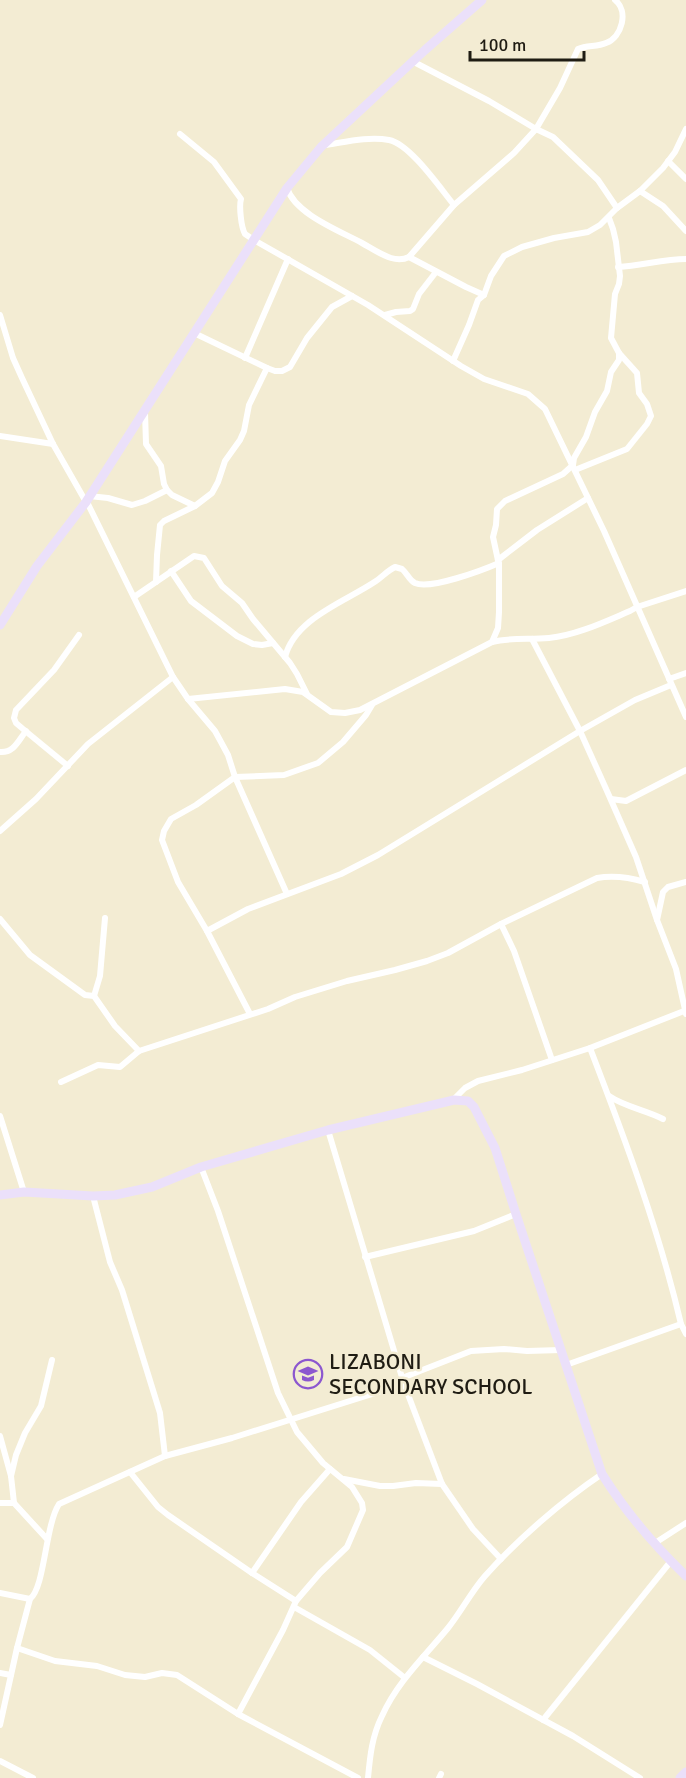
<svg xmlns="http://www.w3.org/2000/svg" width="686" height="1778" font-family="Signika,sans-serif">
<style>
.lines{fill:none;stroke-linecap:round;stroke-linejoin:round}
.street{stroke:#fff;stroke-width:6}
.secondary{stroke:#ebe0fa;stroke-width:9}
.labels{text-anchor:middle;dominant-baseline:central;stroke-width:5;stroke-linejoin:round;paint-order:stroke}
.poi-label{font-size:22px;fill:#1f1c13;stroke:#f3ecd3;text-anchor:start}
</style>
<rect width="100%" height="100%" fill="#f3ecd3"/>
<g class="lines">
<!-- street -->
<g class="street">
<path d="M412 61 489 101 536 129 553 137 598 180 617 208"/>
<path d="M180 134 214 162 241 199C239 206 241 227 245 234 248 236 251 238 254 240L368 305 461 366 484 379 528 394 545 409 604 531 686 717"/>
<path d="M325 145C345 142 369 136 389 140 410 144 440 188 454 205"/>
<path d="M668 161 686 179"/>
<path d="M287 188C295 214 340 231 362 243 371 248 381 255 391 258 398 260 403 260 409 257L454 205 514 153 536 129 560 88 578 49C587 45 597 47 606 43 622 37 629 11 615 0"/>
<path d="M640 191 663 206 686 231"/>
<path d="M409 257 466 287 484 295"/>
<path d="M618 267C641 266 663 259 686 259"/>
<path d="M0 315 13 358 22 378 53 444 86 502"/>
<path d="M385 315 396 312 410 311 413 309 419 294 436 272"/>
<path d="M194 333 267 368 275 371H282L290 367 307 338 332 307 352 296"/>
<path d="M245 358 288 259"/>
<path d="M453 361 469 325 478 300 484 295 491 276 504 256 522 247 554 238 588 232 600 225 617 208 640 191 663 168 675 152 686 129"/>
<path d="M145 412 146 444 161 466 164 484 167 490 172 495 195 506"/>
<path d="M0 436 53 444"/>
<path d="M575 470 627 449 647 424 651 416 647 404 639 393 637 373 619 353 611 338 615 294 619 284 620 276 616 242 613 229 609 218"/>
<path d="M89 496 108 498 132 505 145 501 167 490"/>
<path d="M86 500 173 677 188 699 215 731 221 742 228 755 235 777 287 894"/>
<path d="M498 560 537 530 588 498"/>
<path d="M171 571 191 601 237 636 253 644 262 645 273 643"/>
<path d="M156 582 157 555 160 525 164 521 195 506 212 493 218 482 225 461 240 440 244 431 249 405 267 368"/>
<path d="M134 597 194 556 204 558 222 586 242 603 253 619 290 663 297 674 307 694"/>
<path d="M532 639 580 731 607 791 636 857 657 920"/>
<path d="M492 642 498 628 499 612V565L493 537 496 525 497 509 505 501 563 474 573 465 574 458 586 437 595 412 607 391 611 372 619 360V353"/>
<path d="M285 657C295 618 345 602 376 581 382 577 387 571 395 567L402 569C407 573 409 580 415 583 430 590 483 570 499 563"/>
<path d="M669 679 686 673"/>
<path d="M188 699 285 689 303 692 331 712 345 713 360 710 492 642C511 637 530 640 549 638 577 635 604 622 630 611L637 607 686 591"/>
<path d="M0 752C14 753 18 741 26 731"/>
<path d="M68 766 23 729 16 723 14 718 16 710 54 670 79 635"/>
<path d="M611 799 626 801 686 770"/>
<path d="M0 831 36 799 88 744 173 677"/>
<path d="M0 919 30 955 85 995 94 996 115 1026 139 1051"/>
<path d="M501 924 514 951 552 1060"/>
<path d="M207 931 248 909 341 874 378 855 580 731 635 700 671 685"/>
<path d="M94 996 100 976 105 918"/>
<path d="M250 1014 207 931 178 882 162 840 164 831 171 819 196 805 235 777 284 775 318 763 343 742 366 715 372 705"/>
<path d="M686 1014 676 969 657 920 663 892 668 887 686 882"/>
<path d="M590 1048C625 1139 659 1230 681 1324L686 1334"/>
<path d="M61 1082 98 1065 120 1067 139 1051 268 1009 295 997 347 981 395 970 427 961 448 953 501 924 597 878C614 875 628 877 645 882"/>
<path d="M609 1096C625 1107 646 1110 663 1119"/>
<path d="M453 1100 465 1088 478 1081 522 1070 590 1048 684 1011"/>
<path d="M0 1116 24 1192"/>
<path d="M201 1167 218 1211 278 1393 297 1432 323 1463 352 1487 362 1503 363 1510 347 1547 320 1573 296 1601 283 1630 238 1714"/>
<path d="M93 1196 110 1262 122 1290 160 1413 165 1456"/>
<path d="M365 1257 474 1231 516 1214"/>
<path d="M566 1365 681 1324"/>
<path d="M402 1378 471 1351 504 1349 527 1351 561 1350"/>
<path d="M404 1384 442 1484 473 1529 501 1559"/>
<path d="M0 1436 11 1476 14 1503"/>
<path d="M130 1472 158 1507 168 1515 252 1573 296 1601"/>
<path d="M11 1476 16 1455 25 1433 41 1406 52 1360"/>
<path d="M344 1479 380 1486H393L416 1483 442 1484"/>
<path d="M0 1503H14L47 1539"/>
<path d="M655 1543 686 1523"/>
<path d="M252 1573 301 1502 330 1469"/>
<path d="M0 1593 30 1599"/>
<path d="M294 1607 370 1650 405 1678"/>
<path d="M17 1648 55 1661 97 1666 125 1675 145 1677 162 1673 177 1675 238 1714 358 1778"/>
<path d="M423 1657 477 1684 573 1736 640 1778"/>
<path d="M0 1673 11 1675"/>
<path d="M543 1720 671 1561"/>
<path d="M0 1725 17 1648 30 1599C45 1587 45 1526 59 1504L165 1456 232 1438 404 1384 328 1130"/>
<path d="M0 1761 33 1778"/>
<path d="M368 1778C370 1756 372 1736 382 1716 397 1682 425 1656 448 1628 461 1612 471 1592 485 1576 518 1539 562 1501 602 1474"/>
<path d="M439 1778 441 1774"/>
</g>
<!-- secondary -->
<g class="secondary">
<path d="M0 625 37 566 86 502 287 188 321 147 425 50 482 0"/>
<path d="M0 1195 24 1192 93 1196 115 1195 152 1187 201 1167 328 1130 454 1100 468 1101 474 1107 495 1148 516 1214 602 1474C625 1511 655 1546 686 1576"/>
<path d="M680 1778 686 1772"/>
</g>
</g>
<!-- icons -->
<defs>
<g id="school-ring" transform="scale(1.5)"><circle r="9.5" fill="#f3ecd3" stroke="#8c57cf" stroke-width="1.5"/><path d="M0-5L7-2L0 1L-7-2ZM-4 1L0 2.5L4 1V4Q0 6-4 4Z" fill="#8c57cf"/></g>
</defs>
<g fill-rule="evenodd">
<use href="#school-ring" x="308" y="1374"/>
</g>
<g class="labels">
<!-- poi labels -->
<g class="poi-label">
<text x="329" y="1361">LIZABONI<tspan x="329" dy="25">SECONDARY SCHOOL</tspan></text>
</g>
</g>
<!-- scale -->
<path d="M470 51v9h114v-9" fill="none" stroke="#1f1c13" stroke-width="3"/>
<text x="479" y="51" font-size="18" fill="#1f1c13" stroke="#f3ecd3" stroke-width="4.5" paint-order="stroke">100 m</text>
</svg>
